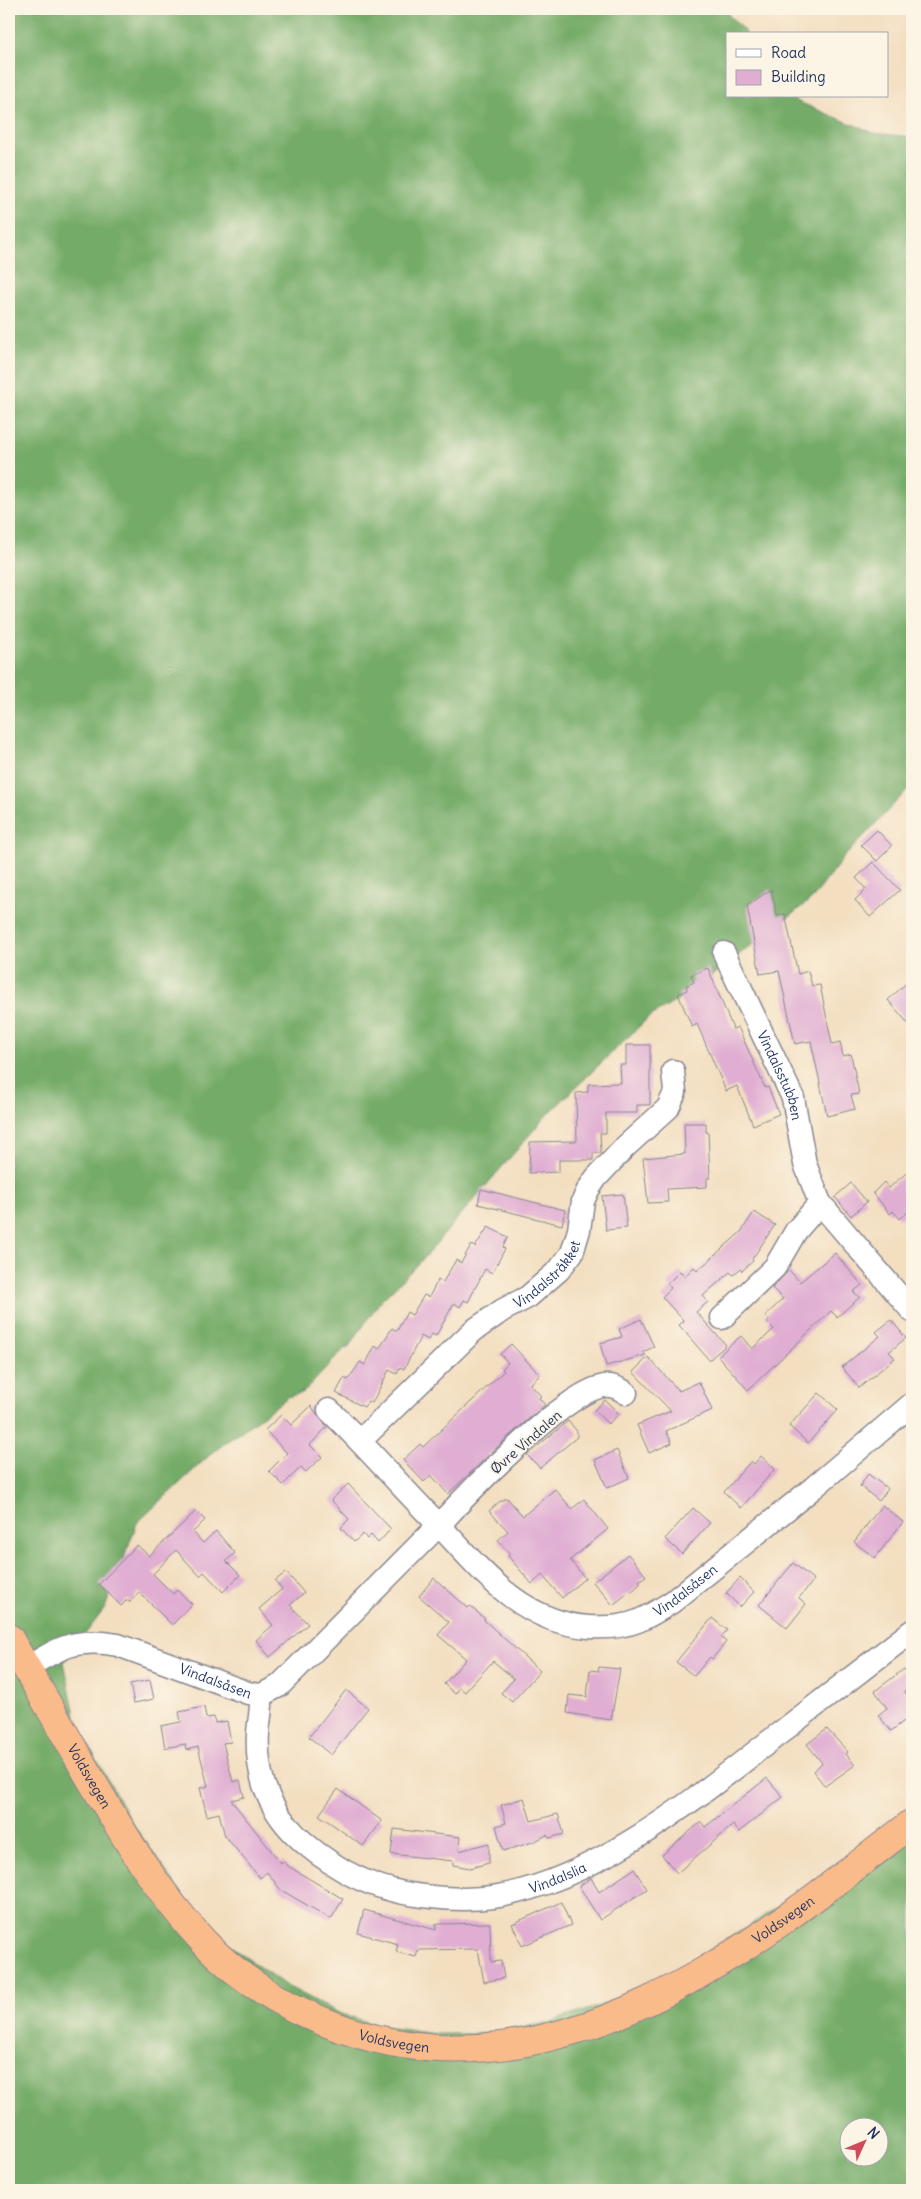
<svg xmlns="http://www.w3.org/2000/svg" width="921" height="2199" font-family="Delius,sans-serif">
<style>
.forest{fill:#74ab68;stroke:#486d63;fill-rule:evenodd}
.building{fill:#e0aed3}
.lines{fill:none;stroke-linecap:round;stroke-linejoin:round}
.minor-casing{stroke:#87868f;stroke-width:25}
.highway-casing{stroke:#87868f;stroke-width:30}
.minor{stroke:#fff;stroke-width:22}
.highway{stroke:#fabb8b;stroke-width:28}
.labels{text-anchor:middle;dominant-baseline:central;stroke-width:4;stroke-linejoin:round;paint-order:stroke}
.street-label{font-size:14px;fill:#1b2f5e;stroke:#fcf5e5}
</style>
<rect width="100%" height="100%" fill="#fcf5e5"/>
<filter id="ink" filterUnits="userSpaceOnUse"><feTurbulence type="fractalNoise" baseFrequency=".02" numOctaves="2"/><feDisplacementMap in="SourceGraphic" scale="10" xChannelSelector="R" yChannelSelector="G"/><feConvolveMatrix kernelMatrix="1 2 1 2 8 2 1 2 1" color-interpolation-filters="sRGB"/></filter>
<filter id="wash" filterUnits="userSpaceOnUse"><feTurbulence type="fractalNoise" baseFrequency=".0096" numOctaves="4" result="noise"/><feDisplacementMap in="SourceGraphic" scale="20" xChannelSelector="R" yChannelSelector="G"/><feGaussianBlur stdDeviation="1.12" result="paint"/><feColorMatrix in="noise" values="0 0 0 0 0 0 0 0 0 0 0 0 0 0 0 0 0 1.4 0 .05"/><feComposite in="paint" operator="in"/></filter>
<g filter="url(#wash)">
<rect width="100%" height="100%" fill="#f3dec0"/>
<!-- forest -->
<path class="forest" d="M9 9H723L747 34H727V96H792L796 101 874 133 912 137V785L844 857 813 898 685 996 649 1017 545 1117 422 1260 379 1303 347 1349 345 1348 304 1392 288 1397 213 1452 137 1523 105 1608 64 1662 77 1724 132 1823 187 1901 238 1952 287 1986 339 2013 380 2026 435 2034H483L547 2023 605 2004 672 1973 749 1926 859 1849 912 1808V2190H9ZM848 2126H878V2156H848Z"/>
<g id="blocks">
<!-- building -->
<g class="building">
<path d="M877 830 892 846 877 861 861 845Z"/>
<path d="M873 862 900 890 870 917 855 900 866 889 856 878Z"/>
<path d="M771 889 777 916 785 914 798 974 808 971 812 986 820 985 832 1044 840 1042 843 1056 851 1054 859 1094 851 1095 855 1109 827 1116 811 1041 795 1044 779 971 760 974 747 906Z"/>
<path d="M708 968 733 1029 738 1027 765 1088 768 1087 779 1114 753 1125 737 1086 726 1091 697 1024 692 1027 678 994 687 990 686 986 694 982 691 975Z"/>
<path d="M912 978V1028L888 1000Z"/>
<path d="M626 1045H650V1105H637V1113H606V1133H600L601 1153H593V1160H559V1172L529 1173 530 1142 577 1141 576 1093 588 1092V1084L621 1083 620 1065H626Z"/>
<path d="M684 1123H706V1132H708L710 1178H707V1187L667 1189 668 1202 648 1203 643 1158 685 1154Z"/>
<path d="M912 1168V1208L900 1219 893 1211 890 1214 873 1193 884 1182 889 1188Z"/>
<path d="M851 1183 867 1202 851 1216 835 1197Z"/>
<path d="M481 1189 565 1210 562 1225 478 1204Z"/>
<path d="M623 1194 627 1228 606 1230 602 1196Z"/>
<path d="M754 1212 775 1225 752 1259 753 1261 742 1271 740 1269 733 1275 730 1272 703 1296 708 1302 696 1312 726 1345 709 1360 679 1325 684 1321 662 1297 671 1288 667 1284 680 1271 685 1276 694 1267 697 1271 741 1232Z"/>
<path d="M488 1227 508 1237 503 1247 505 1249 492 1273 485 1269 468 1302 464 1300 460 1307 454 1303 436 1336 432 1334 428 1340 421 1336 404 1369 400 1367 397 1374 389 1370 372 1403 368 1401 364 1407 336 1393 344 1378 348 1380 360 1362 365 1365 375 1346 379 1349 392 1328 397 1331 407 1312 412 1315 424 1295 429 1297 438 1280 443 1282 456 1260 461 1263 471 1245 475 1247Z"/>
<path d="M835 1253 862 1285 853 1292 860 1297 837 1317 831 1311 748 1390 718 1356 741 1336 752 1349 774 1329 767 1322 769 1320 765 1316 783 1299 772 1288 789 1270 800 1282Z"/>
<path d="M641 1319 654 1347 643 1352 646 1355 606 1366 600 1343 622 1337 619 1329Z"/>
<path d="M891 1320 906 1338 889 1352 895 1358 859 1388 842 1367 880 1336 876 1332Z"/>
<path d="M511 1344 540 1375 530 1384 541 1396 539 1398 545 1405 509 1436 448 1494 431 1475 424 1482 403 1460 420 1444 423 1447 504 1371 502 1369 508 1363 500 1354Z"/>
<path d="M648 1357 679 1391 699 1382 712 1410 666 1431 672 1443 649 1453 637 1425 671 1411 633 1372Z"/>
<path d="M819 1393 838 1410 808 1443 789 1426Z"/>
<path d="M605 1400 619 1414 608 1424 594 1410Z"/>
<path d="M311 1406 327 1427 310 1445 322 1457 306 1472 301 1467 283 1485 269 1471 287 1453 265 1430 281 1415 291 1425Z"/>
<path d="M568 1421 577 1431V1437L540 1468 527 1455Z"/>
<path d="M617 1450 629 1478 607 1488 595 1460Z"/>
<path d="M761 1456 775 1469 741 1508 724 1492 751 1461 754 1464Z"/>
<path d="M868 1474 888 1489 879 1501 860 1486Z"/>
<path d="M348 1484 391 1529 378 1543 371 1535 367 1539 363 1534 354 1542 341 1528 349 1519 331 1500Z"/>
<path d="M555 1489 572 1509 584 1499 608 1529 570 1560 585 1578 562 1598 542 1575 532 1584 508 1556 510 1554 498 1540 508 1531 489 1511 499 1502 507 1498 523 1516Z"/>
<path d="M882 1505 903 1522 875 1558 854 1542Z"/>
<path d="M693 1508 710 1523 682 1554 665 1539Z"/>
<path d="M196 1511 205 1520 193 1532 203 1543 216 1531 235 1553 226 1561 240 1575 223 1592 204 1572 200 1576 176 1550 153 1574 173 1594 177 1590 192 1604 172 1625 139 1592 130 1602 128 1599 121 1606 99 1584 137 1545 149 1556Z"/>
<path d="M628 1554 646 1576 639 1581 641 1583 629 1594 628 1593 613 1605 593 1582Z"/>
<path d="M793 1563 814 1580 799 1598 806 1604 787 1628 759 1605Z"/>
<path d="M286 1572 304 1593 290 1605 308 1624 270 1657 256 1640 273 1625 259 1609 282 1589 275 1581Z"/>
<path d="M434 1578 468 1608 470 1606 485 1619 484 1620 540 1671 512 1702 501 1693 514 1679 493 1661 465 1692 460 1688 455 1694 444 1684 466 1659 438 1635 449 1622 419 1596Z"/>
<path d="M740 1578 754 1592 740 1607 726 1593Z"/>
<path d="M712 1618 727 1630 721 1637 726 1642 712 1659 710 1657 694 1676 676 1662Z"/>
<path d="M599 1667 620 1669 611 1720 567 1713 569 1695 587 1697 590 1670 598 1671Z"/>
<path d="M904 1669 912 1680V1684L904 1691 912 1701V1715L891 1731 878 1715 887 1708 875 1691Z"/>
<path d="M150 1680 154 1699 134 1703 130 1684Z"/>
<path d="M346 1690 368 1708 331 1755 309 1737Z"/>
<path d="M204 1707 206 1718 214 1717 215 1723 227 1721 231 1742 223 1743 233 1782 240 1780 244 1797 231 1800 281 1863 283 1861 288 1866 343 1899 331 1919 281 1890 267 1872 260 1878 225 1836 219 1813 207 1816 200 1788 208 1786 198 1747 186 1750 185 1744 165 1748 161 1726 181 1722 179 1712Z"/>
<path d="M827 1729 848 1752 846 1754 855 1765 825 1786 813 1771 822 1763 807 1744Z"/>
<path d="M767 1778 783 1797 739 1832 733 1825 677 1873 662 1855 701 1822 705 1827Z"/>
<path d="M338 1789 382 1821 363 1846 319 1815Z"/>
<path d="M524 1798 531 1821 558 1814 564 1834 549 1838 547 1835 533 1842 503 1851 496 1826 506 1823 501 1805Z"/>
<path d="M394 1829 460 1837 459 1851 489 1843V1863L470 1868 453 1865V1861L391 1854Z"/>
<path d="M634 1869 647 1889 600 1920 579 1886 591 1878 599 1892Z"/>
<path d="M561 1902 571 1925 522 1946 512 1924Z"/>
<path d="M364 1910 436 1930V1924L490 1923 491 1962 501 1961 504 1978 484 1982 478 1949 418 1950 416 1957 396 1952 398 1944 358 1933Z"/>
</g>
</g>
</g>
<g filter="url(#ink)">
<use href="#blocks" fill-opacity="0" stroke="#87868f" stroke-width="1"/>
<g class="lines">
<!-- minor casing -->
<g class="minor-casing">
<g id="minor">
<path id="s1" d="M724 953 793 1098 805 1164 820 1203 912 1311"/>
<path d="M722 1318 775 1267 796 1231 820 1203"/>
<path id="s2" d="M626 1393C619 1388 612 1385 604 1386 565 1392 468 1493 439 1525 481 1570 522 1623 589 1627 606 1628 623 1627 638 1621 650 1616 661 1609 672 1602L813 1488 912 1404"/>
<path id="s3" d="M361 1440 473 1331 503 1310 528 1297 559 1270 572 1253 579 1230 583 1201 588 1190 596 1178 626 1146 668 1108 675 1092 673 1071"/>
<path id="s4" d="M26 1668C60 1647 78 1637 118 1645L248 1693 261 1695 279 1686 439 1525C401 1487 367 1447 329 1410"/>
<path id="s5" d="M261 1695C262 1708 259 1720 258 1733 257 1750 259 1769 264 1785 277 1825 310 1851 346 1872 370 1885 396 1893 424 1896 446 1899 471 1900 493 1897 592 1882 694 1800 771 1740 818 1704 865 1667 912 1631"/>
</g>
</g>
<!-- highway casing -->
<g class="highway-casing">
<g id="highway">
<path id="s6" d="M9 1638C32 1678 56 1718 79 1759 116 1822 153 1888 204 1942 244 1984 297 2014 352 2032 564 2100 755 1945 912 1823"/>
</g>
</g>
<!-- minor -->
<use href="#minor" class="minor"/>
<!-- highway -->
<use href="#highway" class="highway"/>
</g>
</g>
<g class="labels">
<!-- street labels -->
<g class="street-label">
<text stroke="none"><textPath href="#s1" startOffset="135">Vindalsstubben</textPath></text>
<text stroke="none"><textPath href="#s3" startOffset="251">Vindalstråkket</textPath></text>
<text transform="translate(526 1442) rotate(-41)">Øvre Vindalen</text>
<text stroke="none"><textPath href="#s2" startOffset="534">Vindalsåsen</textPath></text>
<text stroke="none"><textPath href="#s4" startOffset="202">Vindalsåsen</textPath></text>
<text stroke="none"><textPath href="#s6" startOffset="160">Voldsvegen</textPath></text>
<text stroke="none"><textPath href="#s5" startOffset="432">Vindalslia</textPath></text>
<text stroke="none"><textPath href="#s6" startOffset="1000">Voldsvegen</textPath></text>
<text stroke="none"><textPath href="#s6" startOffset="580">Voldsvegen</textPath></text>
</g>
</g>
<!-- margin -->
<rect width="921" height="2199" fill="none" stroke="#fcf5e5" stroke-width="30"/>
<!-- legend -->
<rect x="726" y="32" width="162" height="65" fill="#fcf5e5" stroke="#a2a6af"/>
<rect x="736" y="49" width="25" height="8" fill="#ffffff" stroke="#a2a6af"/>
<text x="771" y="58" font-size="15" fill="#1b2f5e">Road</text>
<rect x="736" y="70" width="25" height="15" fill="#e0aed3" stroke="#a2a6af"/>
<text x="771" y="82" font-size="15" fill="#1b2f5e">Building</text>
<!-- north arrow -->
<g transform="translate(864 2142) rotate(46)"><circle r="24" fill="#fcf5e5" stroke="#a2a6af"/>
<path d="M0-4L9 19L0 12L-9 19Z" fill="#d1495b"/>
<text y="-8" font-size="14" font-weight="bold" text-anchor="middle" fill="#1b2f5e">N</text>
</g>
</svg>
